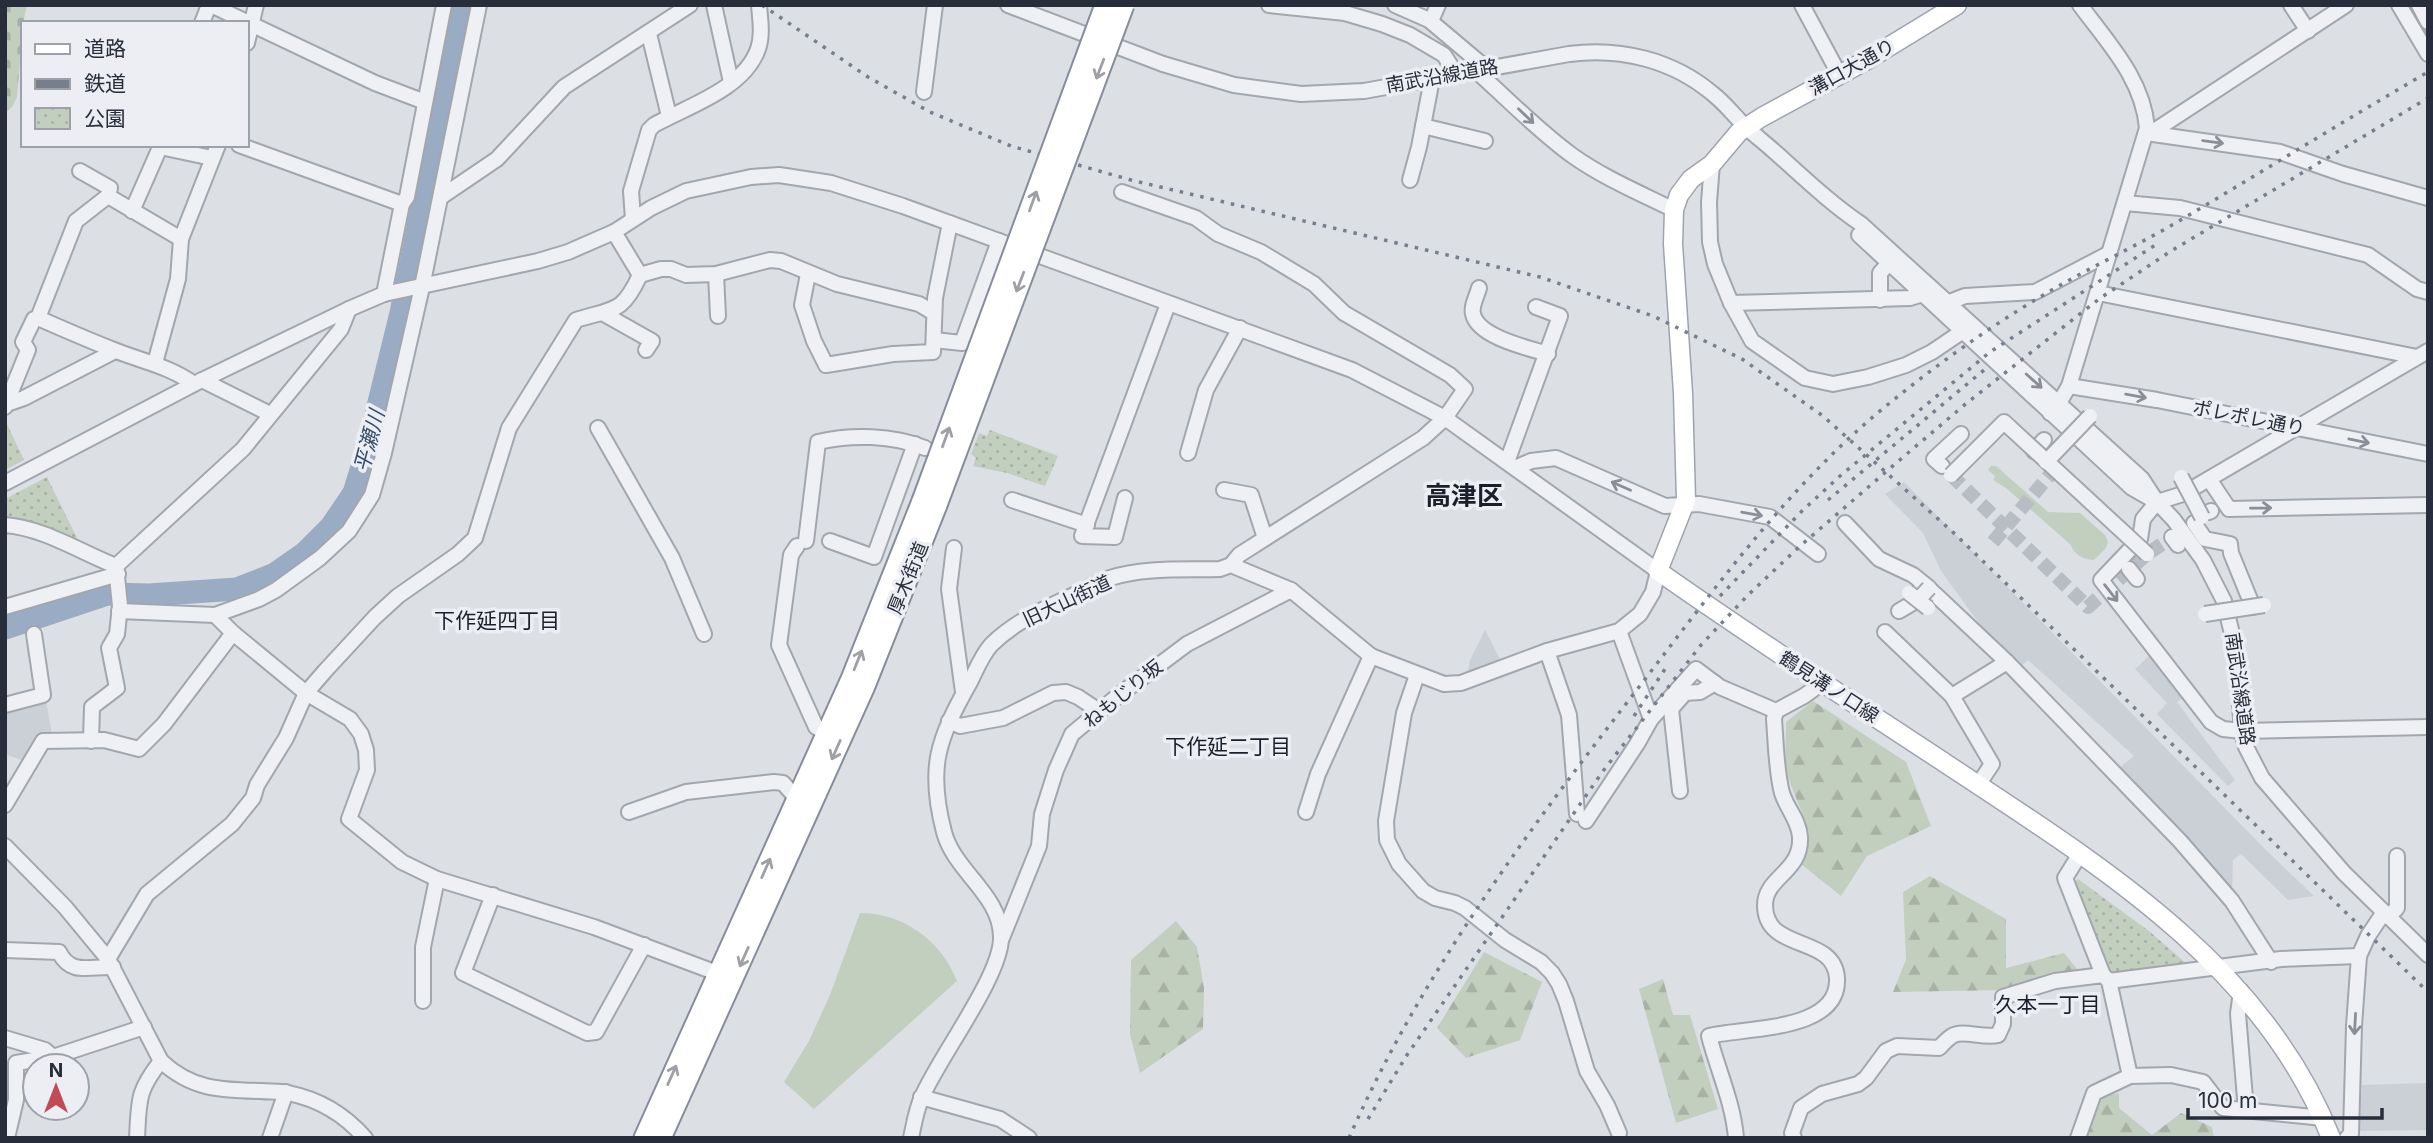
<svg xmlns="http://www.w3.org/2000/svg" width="2433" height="1143" font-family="Inter,'Noto Sans JP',sans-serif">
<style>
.built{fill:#cbcfd6}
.grass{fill:#c2cebe}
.forest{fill:url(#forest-firs)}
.cemetery{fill:url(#cemetery-stones)}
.park{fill:url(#park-dots)}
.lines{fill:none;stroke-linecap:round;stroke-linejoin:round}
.river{stroke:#9aacc3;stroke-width:23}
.minor-tunnel{stroke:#b8bcc3;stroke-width:14;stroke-dasharray:14 7;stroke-linecap:butt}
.minor-casing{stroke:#a2a7ae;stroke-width:18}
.major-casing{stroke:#9da4b0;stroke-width:21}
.highway-casing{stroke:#858d9b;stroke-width:23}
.minor{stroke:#eff0f4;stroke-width:14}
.major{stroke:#fff;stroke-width:18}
.highway{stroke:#fff;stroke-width:19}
.rail{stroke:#777f8d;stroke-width:3.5;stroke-dasharray:3.5 7;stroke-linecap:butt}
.minor-bridge-casing{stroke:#a2a7ae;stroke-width:18;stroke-linecap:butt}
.highway-bridge-casing{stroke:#858d9b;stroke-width:23;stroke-linecap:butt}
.minor-bridge{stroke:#eff0f4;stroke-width:14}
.highway-bridge{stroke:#fff;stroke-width:19}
.oneway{stroke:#9ea0a6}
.oneway2{stroke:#8b8e97}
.labels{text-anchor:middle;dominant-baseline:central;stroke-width:7;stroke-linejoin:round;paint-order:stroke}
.street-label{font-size:19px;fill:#272d3a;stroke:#eceef3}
.water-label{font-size:21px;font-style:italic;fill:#354b6b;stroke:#eceef3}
.neighbourhood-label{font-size:21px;fill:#1a1f2b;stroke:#eceef3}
.district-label{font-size:26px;font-weight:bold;fill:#1a1f2b;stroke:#eceef3}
</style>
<defs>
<pattern id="forest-firs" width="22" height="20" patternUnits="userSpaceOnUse" patternTransform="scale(1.75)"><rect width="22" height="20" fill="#c2cebe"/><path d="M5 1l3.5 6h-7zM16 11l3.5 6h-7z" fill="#a7b1a4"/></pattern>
<pattern id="cemetery-stones" width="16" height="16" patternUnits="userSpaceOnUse" patternTransform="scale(1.75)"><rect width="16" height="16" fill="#c2cebe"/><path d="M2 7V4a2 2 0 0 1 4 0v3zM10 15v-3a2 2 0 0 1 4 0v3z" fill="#a7b1a4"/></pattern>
<pattern id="park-dots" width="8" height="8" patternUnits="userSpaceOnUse" patternTransform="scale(1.75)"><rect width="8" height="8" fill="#c2cebe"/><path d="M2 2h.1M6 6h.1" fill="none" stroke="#a7b1a4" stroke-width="1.8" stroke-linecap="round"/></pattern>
</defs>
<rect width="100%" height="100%" fill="#dce0e5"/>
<!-- built -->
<g class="built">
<path d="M1904 482 2267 851 2314 896 2288 900 2241 854 2233 860 2232 889 2196 846 2119 768 2134 756 2028 660 2020 667 1984 630 1941 571 1923 533 1885 494Z"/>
<path d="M1485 630 1501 661 1467 675 1470 660Z"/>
<path d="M2149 656 2183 698 2177 702 2235 780 2228 786 2157 714 2167 703 2135 669Z"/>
<path d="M46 700 52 735 24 761 5 754V712Z"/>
<path d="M2428 1083V1130L2359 1131 2362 1085Z"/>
</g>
<!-- grass -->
<g class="grass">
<path d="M1991 466H1996L2048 512 2080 513 2105 535 2108 542 2106 548 2094 560C2085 560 2073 554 2071 545L2006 488 1993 480 1995 476 1988 470Z"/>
<path d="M860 913C903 913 941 940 957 981L814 1109 784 1082 809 1041 830 995Z"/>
</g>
<!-- forest -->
<g class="forest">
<path d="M1813 701 1906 762 1931 826 1867 856 1841 896 1801 864 1808 844 1806 823 1785 770 1786 722Z"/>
<path d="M1930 876 2006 919V968L2064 953 2082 975 2008 990 1893 992 1906 960 1903 892Z"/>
<path d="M1176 921 1197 947 1204 988 1203 1029 1140 1073 1130 1034 1131 960Z"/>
<path d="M1484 952 1542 982 1520 1040 1466 1058 1437 1028Z"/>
<path d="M1663 979 1673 1015H1690L1718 1109 1676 1123 1639 989Z"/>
<path d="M2119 1093V1108L2152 1135 2181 1113 2212 1127 2214 1138H2087L2101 1097Z"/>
</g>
<!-- cemetery -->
<path class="cemetery" d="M5 5H27L23 23 17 97 12 107 5 113Z"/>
<!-- park -->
<g class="park">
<path d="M5 420 24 460 5 470Z"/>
<path d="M990 430 1058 456 1045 486 1007 473 973 466 976 458 971 454 979 433 987 436Z"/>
<path d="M47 477 79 542C54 530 33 520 5 518V499Z"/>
<path d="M2078 879 2149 931 2188 965 2109 974 2071 886Z"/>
</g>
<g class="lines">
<!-- river -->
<g class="river">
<path d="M2409 5 2428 38"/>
<path d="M5 628 107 594 149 595 237 589 275 574 305 553 331 527 354 493 368 447 401 313 462 5"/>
</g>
<!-- minor-tunnel -->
<g class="minor-tunnel">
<path d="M1951 475 2088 607 2147 554 2180 532"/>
<path d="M1993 542 2054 470"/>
</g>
<!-- minor casing -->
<g class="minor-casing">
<g id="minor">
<path d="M211 5 375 83 425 102"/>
<path d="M714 5 731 82"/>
<path d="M1008 5 1163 64 1234 85 1301 94 1364 91 1569 54C1620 47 1673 60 1713 94 1726 104 1735 117 1747 128 1756 136 1766 144 1775 152 1803 177 1830 203 1861 224L2142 479 2157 502 2174 520 2203 560 2224 601 2235 646 2242 731 2246 747 2262 778 2344 873 2428 955"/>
<path d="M1269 5 1345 13 1382 24 1410 35 1444 55 1456 74"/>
<path d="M1395 5 1429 20 1486 68"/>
<path d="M1802 5 1839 74"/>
<path d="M2291 5 2308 31"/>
<path d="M2399 5 2428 54"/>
<path d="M2419 5 2428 22"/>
<path d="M1431 21 1438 5"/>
<path d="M202 23 209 5"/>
<path d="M649 34 669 116"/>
<path d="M247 43 256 5"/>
<path d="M1475 70C1508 99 1538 131 1573 156 1604 178 1640 193 1674 210"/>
<path d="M924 92 935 5"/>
<path d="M1423 126 1485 141"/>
<path d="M2147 132 2157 129 2346 5"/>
<path d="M2146 133 2280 152 2343 174 2428 198"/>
<path d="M239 145 402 204"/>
<path d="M160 147 212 158"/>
<path d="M1712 164 1709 202 1710 242 1715 264 1731 303 1752 341 1805 378 1833 384 1868 377 1906 365 1932 352 1963 331"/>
<path d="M80 171 110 188 108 196 181 239"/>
<path d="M1410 180 1419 147 1432 79"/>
<path d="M1122 192 1196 218 1218 234 1261 252 1314 284 1344 313 1450 375 1465 389 1445 418 1423 438 1239 555 1231 565"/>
<path d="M441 197 497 159 564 87 690 5"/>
<path d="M2125 203 2180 208 2368 255 2417 289 2428 292"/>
<path d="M132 211 161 145"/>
<path d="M633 219 631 191 649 130 654 125C688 106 744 89 758 49 763 35 760 19 759 5"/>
<path d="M614 232 640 275"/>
<path d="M1859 235 2132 488 2153 500"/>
<path d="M716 274 718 316"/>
<path d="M808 274 802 305 814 341 826 365 893 354 933 352 935 298 950 223"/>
<path d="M1479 288C1477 296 1471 306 1473 314 1478 337 1528 348 1548 354"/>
<path d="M2098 293 2417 357"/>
<path d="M384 294 402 204 407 197 444 5"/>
<path d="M1880 300V273L1889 263"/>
<path d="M1731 303 1910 298 1923 294"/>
<path d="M1947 303 1965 296 2035 292 2110 253"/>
<path d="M604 314 652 341 646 350"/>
<path d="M38 318C63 329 88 340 114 350 141 361 169 366 194 384"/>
<path d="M934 340 962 343 999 241"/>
<path d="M2428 351 2183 494 2157 502 2143 519 2140 539 2101 580 2211 722 2223 729 2242 731 2428 727"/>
<path d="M155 363 178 279 181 239 218 145"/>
<path d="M202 380 270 414"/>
<path d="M2069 386 2157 400 2428 454"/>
<path d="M7 404 24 398 115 351"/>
<path d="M5 407 28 350 23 342 34 319 38 318 76 221 108 196"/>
<path d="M2050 413 2059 403 2069 386 2147 128C2143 79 2108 43 2080 5"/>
<path d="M598 428 672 558 704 634"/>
<path d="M2034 451 2044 440"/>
<path d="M1188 453 1206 390 1240 328"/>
<path d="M1507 462 1560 316 1536 307"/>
<path d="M1942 466 1934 459 1961 434"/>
<path d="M1515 468 1531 461 1556 458 1665 506 1699 504 1770 517 1818 554"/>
<path d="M2209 479 2229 509 2428 505"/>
<path d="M5 483 194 384 349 309 384 294 538 261 568 252 614 232 651 208 686 191 751 177 779 175 831 183 903 206 1352 370 1445 418 1658 571 1653 592 1640 614 1619 631 1547 651 1461 683 1444 684 1371 656 1291 590 1231 565 1220 569C1184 570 1144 567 1110 578 1098 582 1087 589 1076 594 1046 608 1015 621 991 645 982 655 976 670 970 682 938 739 927 767 944 832 954 871 1001 895 1001 937 1002 975 939 1057 922 1097 916 1110 914 1124 911 1138"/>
<path d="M1224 490 1251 495 1265 538"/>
<path d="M1125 498 1115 537 1082 536 1168 304"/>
<path d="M1012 500 1087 525"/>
<path d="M2209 512 2211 511"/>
<path d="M1845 523 1879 559 1913 575 1929 588"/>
<path d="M2194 523 2205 539 2230 544 2231 553 2253 607"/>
<path d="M5 525C44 528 80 552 116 566"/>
<path d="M2172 537 2178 545"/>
<path d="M806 541 818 442C851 434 893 435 925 448"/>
<path d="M830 541 874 557 915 444"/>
<path d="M797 546 791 555 779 645 816 727 827 733"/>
<path d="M954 548 949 589 963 692"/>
<path d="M116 566 243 449 341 329 349 309"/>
<path d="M2129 569 2137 579"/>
<path d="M5 607 118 574"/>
<path d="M119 611 215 615 259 599 276 590 320 558 349 531 372 495 384 453 422 287 479 5"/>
<path d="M1899 611 1911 604 1922 587H1927L1938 597 2007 662 2180 841 2232 901 2271 962"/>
<path d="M215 615 233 633 306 693 350 719 361 734 366 750 367 770 349 819 402 862 437 879 594 927 717 973"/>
<path d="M1619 631 1651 719"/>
<path d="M1885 632 1952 696 1992 764 1978 785"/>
<path d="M1547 651 1569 715 1577 814"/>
<path d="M1417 675 1404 713 1386 821 1387 840 1399 864 1423 891 1435 898 1455 903 1465 908 1505 940 1541 962 1552 973 1559 984 1566 1001 1587 1071 1607 1105 1619 1133"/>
<path d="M1952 696 2007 662"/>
<path d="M5 705 43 695 34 634"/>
<path d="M949 721 960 726 1003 718 1053 693 1066 692 1078 697 1099 711"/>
<path d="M91 741 92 707 117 688 109 648 117 634 120 606 116 566"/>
<path d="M1680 791 1671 709 1685 693 1700 692 1715 683"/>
<path d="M5 805 43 741 104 740 139 749 164 724 233 633"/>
<path d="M629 812 686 792 774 782 783 783 797 799"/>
<path d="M1306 812 1318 774 1371 656"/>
<path d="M1586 821 1637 744 1651 719 1696 669 1720 687 1776 711"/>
<path d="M5 846 65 907 108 959 161 1061C192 1090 221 1090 261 1091 270 1092 279 1091 288 1093 318 1099 345 1115 365 1138"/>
<path d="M2080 854 2065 878 2103 975"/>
<path d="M493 895 463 973 587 1033 596 1032 644 945"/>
<path d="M2388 917 2397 908V856"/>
<path d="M1002 938 1039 846 1042 814 1056 770 1072 734 1119 695 1187 644 1291 590"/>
<path d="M5 950 59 952C71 976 90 966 113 967"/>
<path d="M108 959 147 894 232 824 253 798 257 785 286 738 306 693 325 671 375 617 398 596 458 554 475 538 509 428 576 320C614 308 622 314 640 275L661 269H671L686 275 716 274 770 260 781 261 837 284 919 304 934 313"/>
<path d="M2109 981 2281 959 2359 956"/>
<path d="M2241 991 2238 1014 2246 1110"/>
<path d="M423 1001V947L437 879"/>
<path d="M5 1038 45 1050 53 1057 144 1027"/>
<path d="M921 1097 1000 1119 1029 1138"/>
<path d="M7 1138 16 1100V1063L53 1057"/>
<path d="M137 1138C139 1101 137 1091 161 1061"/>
<path d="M270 1138 286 1092"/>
<path d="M1736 1138C1733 1102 1718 1071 1709 1036 1746 1027 1840 1032 1837 978 1834 934 1765 953 1765 905 1765 877 1802 872 1800 837 1799 820 1787 809 1782 793 1776 770 1776 744 1774 719L1776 711 1804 696 1822 683"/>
<path d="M1794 1138 1792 1133 1801 1108 1822 1094 1858 1084 1866 1078 1886 1051 1897 1046 1939 1048C1943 1044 1947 1039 1952 1036 1963 1029 1983 1039 1998 1035L2003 1024V997L2055 981 2103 975 2109 981 2130 1076"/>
<path d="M2078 1138 2094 1093 2130 1076 2171 1075 2203 1082 2223 1108 2323 1118"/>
<path d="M2347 1138 2351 1134 2354 1026 2359 956 2368 936 2384 912"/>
</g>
</g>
<!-- major casing -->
<g class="major-casing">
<path id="major" d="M1957 5 1867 60 1762 117 1739 132 1712 164 1691 179 1679 195 1674 210 1673 244 1683 393 1686 500 1658 571C1753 638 1851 701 1948 765 2096 863 2263 964 2331 1138"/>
</g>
<!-- highway casing -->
<g class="highway-casing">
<g id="highway">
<path d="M644 1138 851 679 922 501"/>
<path d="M661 1138 865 686 937 505"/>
</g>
</g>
<!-- minor -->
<use href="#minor" class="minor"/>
<!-- major -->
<use href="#major" class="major"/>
<!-- highway -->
<use href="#highway" class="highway"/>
<!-- rail -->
<g class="rail">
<path d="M762 5 868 77 930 112 1011 146 1131 180 1540 277 1653 316 1742 359 1823 416 1956 535 2428 992"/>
<path d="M1828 500 1984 370"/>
<path d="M1720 596 1802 511 1840 476 1990 352 2160 242"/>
<path d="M1634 716 1665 669"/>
<path d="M1368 1119 1407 1055 1603 771 1701 645 1748 595 1799 547 1902 458 1968 402 2099 299 2171 251 2428 98"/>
<path d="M1349 1138C1421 974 1530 828 1639 687 1716 587 1791 482 1891 402 1945 358 2004 317 2064 283 2098 264 2133 247 2167 228 2254 177 2340 123 2428 72"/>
</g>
<!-- minor-bridge casing -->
<g class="minor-bridge-casing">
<g id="minor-bridge">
<path d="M2046 462 2090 416"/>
<path d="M1951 475 2004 422 2147 554"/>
<path d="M2181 477 2202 517"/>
<path d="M1909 593 1928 608"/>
<path d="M1918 600 1929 588"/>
<path d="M2205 614 2264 605"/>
</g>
</g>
<!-- highway-bridge casing -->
<g class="highway-bridge-casing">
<g id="highway-bridge">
<path d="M922 501 1105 5"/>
<path d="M937 505 1124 5"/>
</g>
</g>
<!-- minor-bridge -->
<use href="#minor-bridge" class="minor-bridge"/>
<!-- highway-bridge -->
<use href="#highway-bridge" class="highway-bridge"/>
</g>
<!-- one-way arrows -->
<defs><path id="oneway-shaft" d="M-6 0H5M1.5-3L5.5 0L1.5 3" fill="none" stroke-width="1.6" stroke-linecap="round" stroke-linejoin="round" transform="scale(1.75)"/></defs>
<g class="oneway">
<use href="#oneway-shaft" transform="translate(1100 69) rotate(111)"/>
<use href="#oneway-shaft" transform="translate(1033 201) rotate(-70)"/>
<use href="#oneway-shaft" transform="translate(1020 282) rotate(111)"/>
<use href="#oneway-shaft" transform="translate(946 437) rotate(-70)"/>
<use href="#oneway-shaft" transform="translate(858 660) rotate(-68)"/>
<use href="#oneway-shaft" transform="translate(836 750) rotate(114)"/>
<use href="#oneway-shaft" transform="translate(766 868) rotate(-66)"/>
<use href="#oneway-shaft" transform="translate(744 957) rotate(114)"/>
<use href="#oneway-shaft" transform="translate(672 1075) rotate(-66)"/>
</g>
<g class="oneway2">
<use href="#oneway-shaft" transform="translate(1526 116) rotate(44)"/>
<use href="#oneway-shaft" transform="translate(2213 142) rotate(8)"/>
<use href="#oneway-shaft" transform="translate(2034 381) rotate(42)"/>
<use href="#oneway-shaft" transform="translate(2136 396) rotate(10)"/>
<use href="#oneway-shaft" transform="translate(2359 441) rotate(12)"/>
<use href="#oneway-shaft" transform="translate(1621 486) rotate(-156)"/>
<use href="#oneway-shaft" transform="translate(2261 508) rotate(-1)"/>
<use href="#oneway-shaft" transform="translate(1752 514) rotate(10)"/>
<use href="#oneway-shaft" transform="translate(2111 593) rotate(52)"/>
<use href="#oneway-shaft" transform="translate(2355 1024) rotate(93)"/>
</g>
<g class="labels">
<!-- street labels -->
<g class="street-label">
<text transform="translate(1852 67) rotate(-29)">溝口大通り</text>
<text transform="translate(1442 76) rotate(-10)">南武沿線道路</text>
<text transform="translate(2249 418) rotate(11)">ポレポレ通り</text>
<text transform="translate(908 578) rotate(-68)">厚木街道</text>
<text transform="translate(1067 601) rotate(-25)">旧大山街道</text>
<text transform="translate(1829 687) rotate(33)">鶴見溝ノ口線</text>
<text transform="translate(2240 689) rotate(82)">南武沿線道路</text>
<text transform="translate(1123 694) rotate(-39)">ねもじり坂</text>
</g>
<!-- water labels -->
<g class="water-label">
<text transform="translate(369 441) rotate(-75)">平瀬川</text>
</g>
<!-- neighbourhood labels -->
<g class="neighbourhood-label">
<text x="497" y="620">下作延四丁目</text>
<text x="1228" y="746">下作延二丁目</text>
<text x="2048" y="1004">久本一丁目</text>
</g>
<!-- district labels -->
<g class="district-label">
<text x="1464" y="495">高津区</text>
</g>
</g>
<!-- border -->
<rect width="2433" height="1143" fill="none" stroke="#272d3a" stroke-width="14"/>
<!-- legend -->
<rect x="21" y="21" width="228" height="126" fill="#eceef3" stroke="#9da1a9" stroke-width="2"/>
<rect x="35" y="44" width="35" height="10" fill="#ffffff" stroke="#9da1a9" stroke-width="2"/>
<text x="84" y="56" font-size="21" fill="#272d3a">道路</text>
<rect x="35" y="79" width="35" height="10" fill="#777f8d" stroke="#9da1a9" stroke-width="2"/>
<text x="84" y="91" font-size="21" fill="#272d3a">鉄道</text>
<rect x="35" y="108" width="35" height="21" fill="url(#park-dots)" stroke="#9da1a9" stroke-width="2"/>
<text x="84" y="126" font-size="21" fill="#272d3a">公園</text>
<!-- north arrow -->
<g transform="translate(56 1087)"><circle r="33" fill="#eceef3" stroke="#9da1a9" stroke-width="2"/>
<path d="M0-5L12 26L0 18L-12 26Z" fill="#c24a56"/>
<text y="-10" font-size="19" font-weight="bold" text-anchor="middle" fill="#272d3a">N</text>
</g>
<!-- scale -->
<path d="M2188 1108v10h194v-10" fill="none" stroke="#272d3a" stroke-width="3.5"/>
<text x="2198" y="1108" font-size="21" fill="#272d3a" stroke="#eceef3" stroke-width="5" paint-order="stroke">100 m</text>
</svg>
